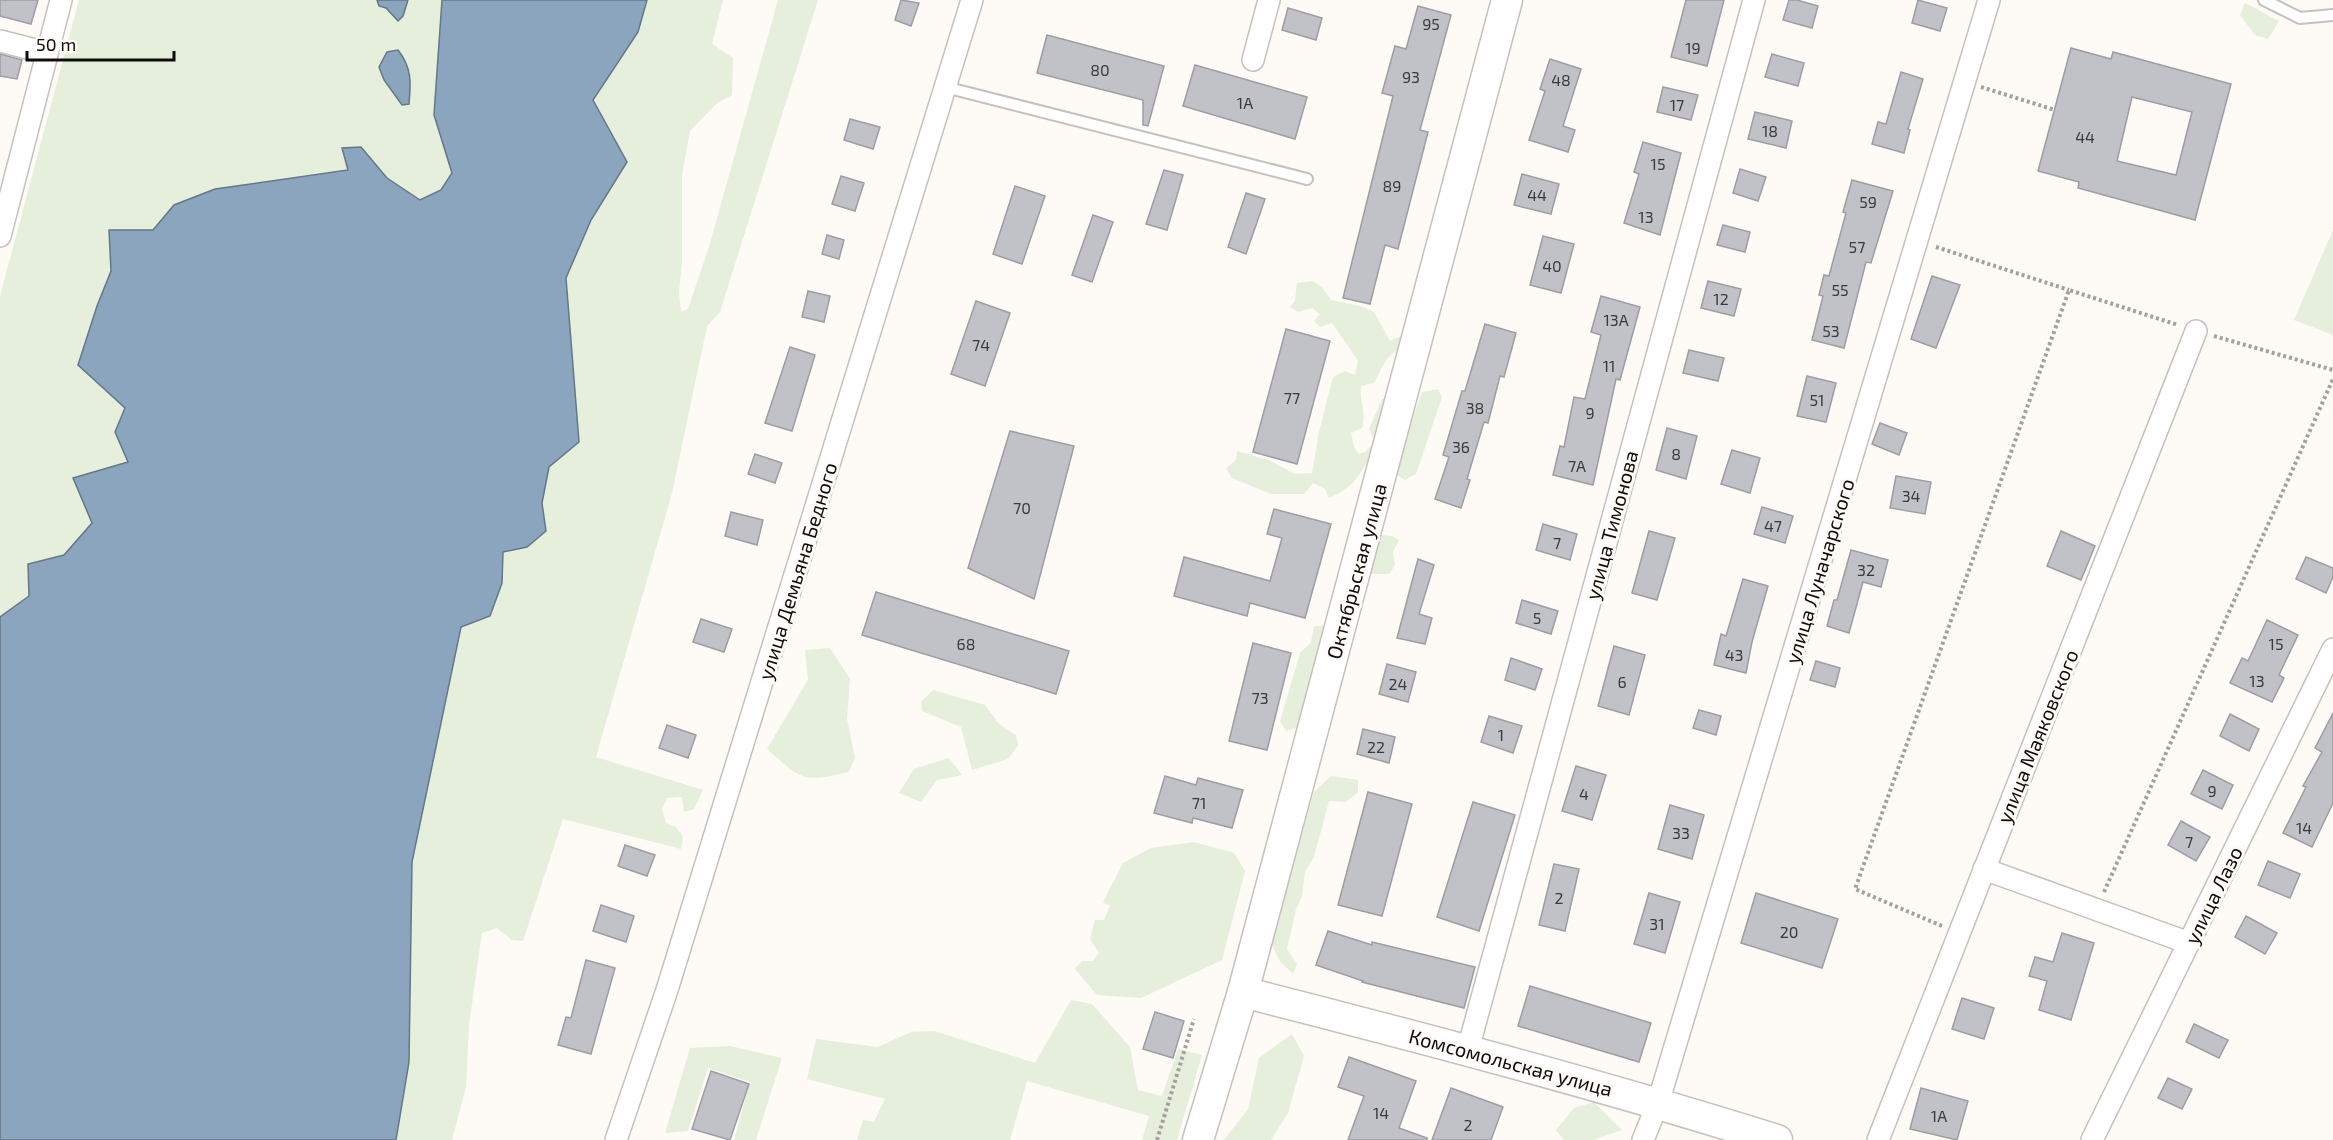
<svg xmlns="http://www.w3.org/2000/svg" width="2333" height="1140" font-family="'Exo 2',sans-serif">
<style>
.green{fill:#e5efdb}
.water{fill:#8aa5bd;stroke:#657788;stroke-width:1.5}
.building{fill:#c1c1c8;stroke:#9d9da3;stroke-width:1.5;fill-rule:evenodd}
.lines{fill:none;stroke-linecap:round;stroke-linejoin:round}
.lane-casing{stroke:#c6c1bc;stroke-width:14}
.street-casing{stroke:#c6c1bc;stroke-width:24}
.secondary-casing{stroke:#c6c1bc;stroke-width:33}
.path{stroke:#a3a09d;stroke-width:4;stroke-dasharray:3 3;stroke-linecap:butt}
.lane{stroke:#fff;stroke-width:10}
.street{stroke:#fff;stroke-width:21}
.secondary{stroke:#fff;stroke-width:30}
.labels{text-anchor:middle;dominant-baseline:central;stroke-width:6;stroke-linejoin:round;paint-order:stroke}
.number-label{font-size:16px;fill:#3b3a3a}
.street-label{font-size:20px;fill:#0e0d0b;stroke:#fefaf6}
</style>
<rect width="100%" height="100%" fill="#fefaf6"/>
<!-- green -->
<g class="green">
<path d="M79 0H377L379 6H407L408 0H442L434 115 453 173 441 190 420 200 387 178 361 147 342 149 348 170 215 189 174 205 153 230H109L111 271 97 307 78 365 125 408 115 432 128 462 92 522 64 555 29 564V596L0 617V296Z"/>
<path d="M647 0H723L712 44 733 58 732 95 716 104 690 131 682 175V261L679 292 681 312 688 309 709 247 778 0H818L720 312 707 326 672 493 596 757 703 790 694 809 684 812 682 797 667 798 662 809 666 823 676 827 683 836 681 849 563 819 523 941 512 940 497 928 482 933 469 1025 466 1087 452 1140H396L409 1062 412 862 461 627 502 583 503 552 527 547 546 531 542 503 549 467 579 441 566 278 591 220 627 162 593 100 638 32Z"/>
<path d="M2245 3 2279 21 2268 39 2255 35 2240 15Z"/>
<path d="M2333 230V335L2294 320Z"/>
<path d="M1312 281 1322 287 1331 300 1360 306 1374 312 1390 341 1399 337 1406 338 1405 348C1387 351 1382 368 1374 383L1361 386C1359 402 1367 413 1362 428L1351 433 1354 447 1359 454 1365 452 1371 446 1377 452 1376 458 1368 460C1358 479 1349 490 1329 498L1325 489 1313 483 1304 494H1271L1232 478 1226 468 1236 460 1237 451 1271 461 1295 474 1312 473 1319 432 1333 377 1345 371 1355 375 1358 361 1332 323 1320 327 1314 321 1320 314 1312 308 1298 312 1290 307 1295 301 1297 283Z"/>
<path d="M1438 389 1442 397 1416 474 1405 480 1394 473 1422 392Z"/>
<path d="M1393 398 1382 437 1373 438 1369 429 1382 399Z"/>
<path d="M1381 535 1392 536 1399 540 1393 552 1395 565 1389 574H1367L1374 550Z"/>
<path d="M1314 626H1324L1330 635C1312 664 1307 695 1299 727L1286 731 1280 721 1300 653 1311 642Z"/>
<path d="M830 648 850 679 847 719 855 758 849 772C802 783 802 780 767 749L808 680 805 650Z"/>
<path d="M933 690 985 705 999 724 1016 735 1018 745 1008 759 972 770 961 727 922 711 921 702Z"/>
<path d="M949 758 962 775 937 780 921 802 899 793 914 769Z"/>
<path d="M1331 776 1358 780V792L1346 802 1329 801 1314 857 1305 872 1302 897 1296 909 1287 949 1297 964 1293 974 1279 960 1271 942 1314 792Z"/>
<path d="M1194 842 1234 853 1245 871 1222 960 1141 998 1097 995 1075 969 1082 961H1093L1099 953 1090 939 1095 920H1104L1110 906 1103 902 1123 863 1151 848Z"/>
<path d="M1071 1000 1092 1004 1130 1047 1138 1090 1162 1096 1178 1049 1202 1055 1177 1140H1142L1149 1116 1027 1081 1010 1140H857L863 1120 874 1122 885 1099 807 1079 816 1039 878 1047 911 1032 934 1031 1035 1063Z"/>
<path d="M1292 1034 1304 1056 1288 1113 1271 1140H1224L1248 1109 1259 1058Z"/>
<path d="M730 1046 782 1058 756 1140H734L750 1082 708 1068 688 1131 665 1133 690 1048Z"/>
<path d="M1594 1102 1622 1130 1593 1140H1564L1556 1130 1574 1108Z"/>
</g>
<!-- water -->
<g class="water">
<path d="M377 0H408L403 16 398 21 386 8 379 6Z"/>
<path d="M442 0H647L638 32 593 100 627 162 591 220 566 278 579 442 549 467 542 503 546 531 527 547 503 552 502 583 490 616 461 627 412 862 409 1062 396 1140H0V617L29 596 28 564 64 555 92 523 73 478 128 462 115 432 125 408 78 365 97 306 111 271 109 230H153L174 205 215 189 348 170 342 148 361 147 387 178 420 200 441 190 452 173 434 115Z"/>
<path d="M398 50C412 68 411 82 409 104L402 105 384 80 379 67 387 52Z"/>
</g>
<!-- building -->
<g class="building">
<path d="M0 0H38L31 24 0 16Z"/>
<path d="M901 0 919 3 911 26 895 20Z"/>
<path d="M1686 0H1724L1707 66 1671 57Z"/>
<path d="M1789 0H1797L1818 6 1812 28 1783 20Z"/>
<path d="M1918 0 1947 8 1940 31 1912 23Z"/>
<path d="M1418 6 1451 15 1420 130 1428 132 1398 249 1385 245 1370 304 1343 298 1393 96 1382 93 1395 46 1406 49Z"/>
<path d="M1288 8 1322 18 1316 40 1282 30Z"/>
<path d="M1047 35 1164 66 1148 126 1143 125V100L1037 73Z"/>
<path d="M2071 48 2111 59 2113 52 2231 84 2195 220 2078 188 2079 182 2038 171ZM2132 97 2192 112 2176 175 2117 161Z"/>
<path d="M0 54 22 60 17 79 0 76Z"/>
<path d="M1772 54 1804 63 1798 86 1765 77Z"/>
<path d="M1550 59 1581 69 1563 126 1575 130 1568 152 1529 140 1545 91 1540 89Z"/>
<path d="M1195 65 1307 97 1295 139 1183 106Z"/>
<path d="M1901 72 1923 79 1908 129 1910 130 1904 153 1872 144 1878 122 1886 124Z"/>
<path d="M1663 87 1698 95 1691 120 1657 112Z"/>
<path d="M1755 112 1792 121 1786 148 1748 139Z"/>
<path d="M850 119 880 127 873 149 844 140Z"/>
<path d="M1643 142 1681 153 1660 235 1624 223 1639 174 1634 172Z"/>
<path d="M1740 169 1766 177 1758 201 1733 193Z"/>
<path d="M1164 170 1183 175 1167 230 1146 224Z"/>
<path d="M1522 174 1559 184 1551 214 1514 205Z"/>
<path d="M841 176 864 183 855 211 832 204Z"/>
<path d="M1852 180 1893 191 1871 263 1866 262 1844 348 1812 340 1823 296 1819 295 1824 275 1829 276 1846 213 1843 212Z"/>
<path d="M1015 186 1045 196 1022 264 993 254Z"/>
<path d="M1246 193 1265 199 1246 254 1228 247Z"/>
<path d="M1093 215 1113 222 1092 282 1072 275Z"/>
<path d="M1723 225 1750 232 1745 252 1717 245Z"/>
<path d="M827 235 844 240 839 259 822 254Z"/>
<path d="M1543 236 1574 244 1561 293 1530 285Z"/>
<path d="M1932 276 1960 285 1936 348 1911 339Z"/>
<path d="M1708 281 1741 289 1734 316 1701 308Z"/>
<path d="M808 291 830 296 824 322 802 317Z"/>
<path d="M1601 296 1640 307 1620 380 1616 379 1593 485 1553 475 1560 446 1564 447 1574 397 1585 399 1601 335 1591 332Z"/>
<path d="M976 301 1010 313 985 386 951 374Z"/>
<path d="M1485 324 1516 333 1504 377 1500 376 1488 423 1484 422 1467 479 1470 480 1461 508 1435 499 1449 457 1443 455 1462 391H1465Z"/>
<path d="M1286 329 1330 341 1297 464 1253 452Z"/>
<path d="M790 347 815 355 792 431 765 423Z"/>
<path d="M1689 350 1724 358 1718 381 1683 373Z"/>
<path d="M1807 376 1836 383 1826 422 1797 416Z"/>
<path d="M1880 423 1907 433 1899 455 1872 444Z"/>
<path d="M1667 428 1697 436 1686 479 1656 470Z"/>
<path d="M1010 431 1074 446 1034 599 968 568Z"/>
<path d="M1732 450 1760 458 1750 493 1721 484Z"/>
<path d="M755 454 782 463 775 483 748 474Z"/>
<path d="M1896 476 1931 482 1925 514 1890 508Z"/>
<path d="M1762 507 1793 516 1785 543 1754 534Z"/>
<path d="M1274 509 1331 524 1305 618 1250 603 1247 616 1174 596 1184 557 1270 581 1282 538 1267 534Z"/>
<path d="M731 512 763 520 757 545 725 536Z"/>
<path d="M1543 524 1577 534 1570 560 1536 550Z"/>
<path d="M1649 531 1675 538 1657 600 1632 593Z"/>
<path d="M2061 531 2095 546 2081 580 2047 566Z"/>
<path d="M1851 550 1888 560 1881 587 1863 582 1849 633 1827 626 1834 600H1837Z"/>
<path d="M2306 557 2333 568V577L2326 593 2296 579Z"/>
<path d="M1418 559 1434 565 1419 614 1432 618 1425 644 1397 638Z"/>
<path d="M1743 579 1768 586 1752 642 1746 673 1714 665 1721 634 1726 636Z"/>
<path d="M876 592 1069 651 1056 694 862 635Z"/>
<path d="M1522 600 1558 611 1551 634 1516 623Z"/>
<path d="M701 619 732 629 724 652 693 642Z"/>
<path d="M2267 620 2298 635 2279 675 2284 678 2272 702 2230 683 2242 658 2248 661Z"/>
<path d="M1253 643 1291 653 1267 750 1229 741Z"/>
<path d="M1614 646 1645 655 1629 715 1598 706Z"/>
<path d="M1511 658 1542 669 1535 690 1505 680Z"/>
<path d="M1816 661 1840 668 1835 687 1810 680Z"/>
<path d="M1387 664 1416 672 1408 702 1379 694Z"/>
<path d="M1699 710 1721 716 1716 735 1693 728Z"/>
<path d="M2333 713V803L2312 847 2283 833 2306 787 2303 786 2322 752 2315 748Z"/>
<path d="M2230 714 2259 729 2249 751 2220 736Z"/>
<path d="M1489 716 1522 726 1513 753 1481 742Z"/>
<path d="M667 725 696 735 688 758 659 748Z"/>
<path d="M1363 729 1395 737 1389 763 1357 754Z"/>
<path d="M1576 766 1606 775 1592 820 1562 811Z"/>
<path d="M2203 770 2233 785 2222 809 2191 794Z"/>
<path d="M1165 776 1196 785 1198 778 1243 790 1232 828 1193 818 1192 823 1154 813Z"/>
<path d="M1368 792 1412 804 1382 916 1338 905Z"/>
<path d="M1473 802 1515 815 1479 931 1437 917Z"/>
<path d="M1670 805 1704 815 1692 859 1658 849Z"/>
<path d="M2181 821 2210 837 2196 861 2168 845Z"/>
<path d="M625 845 655 855 647 876 618 866Z"/>
<path d="M2268 861 2300 874 2290 898 2258 885Z"/>
<path d="M1554 864 1579 869 1565 931 1539 925Z"/>
<path d="M1649 893 1680 902 1665 953 1634 944Z"/>
<path d="M1756 893 1838 919 1822 968 1741 943Z"/>
<path d="M601 905 634 916 626 942 593 931Z"/>
<path d="M2246 916 2277 933 2265 954 2235 937Z"/>
<path d="M1328 931 1372 945V942L1475 967 1464 1008 1362 982 1363 981 1316 965Z"/>
<path d="M2062 933 2094 943 2071 1020 2039 1010 2047 981 2029 976 2035 957 2053 962Z"/>
<path d="M586 960 615 968 591 1054 558 1045 566 1017 571 1018Z"/>
<path d="M1530 986 1651 1023 1639 1062 1518 1026Z"/>
<path d="M1962 998 1994 1008 1984 1039 1952 1029Z"/>
<path d="M1155 1012 1184 1021 1173 1058 1143 1049Z"/>
<path d="M2194 1024 2228 1040 2219 1058 2186 1042Z"/>
<path d="M1349 1057 1416 1081 1399 1128 1427 1138V1140H1348L1364 1096 1338 1087Z"/>
<path d="M711 1071 749 1084 730 1140 692 1129Z"/>
<path d="M2168 1078 2192 1089 2182 1109 2158 1098Z"/>
<path d="M1451 1088 1503 1107 1491 1140H1432Z"/>
<path d="M1921 1088 1968 1101 1957 1140 1910 1129Z"/>
</g>
<g class="lines">
<!-- lane casing -->
<g class="lane-casing">
<g id="lane">
<path d="M2264 0 2300 18 2333 15"/>
<path d="M945 87 1307 179"/>
</g>
</g>
<!-- street casing -->
<g class="street-casing">
<g id="street">
<path d="M0 41 47 53"/>
<path d="M1253 60 1269 0"/>
<path d="M0 236 61 0"/>
<path d="M1984 869 2189 943"/>
<path d="M1468 1049 1754 0"/>
<path d="M616 1140 667 990 972 0"/>
<path d="M1643 1140 1658 1103 1989 0"/>
<path d="M1878 1140 2196 331"/>
<path d="M2092 1140 2333 649"/>
</g>
</g>
<!-- secondary casing -->
<g class="secondary-casing">
<g id="secondary">
<path d="M1243 992C1423 1038 1601 1085 1777 1140"/>
<path d="M1198 1140 1243 992 1507 0"/>
</g>
</g>
<!-- path -->
<g class="path">
<path d="M1981 87 2055 110"/>
<path d="M1936 247 2069 290"/>
<path d="M2214 336 2333 370"/>
<path d="M2104 892 2333 379"/>
<path d="M1942 926 1855 889 2069 290 2178 325"/>
<path d="M1157 1140 1194 1019"/>
</g>
<!-- lane -->
<use href="#lane" class="lane"/>
<!-- street -->
<use href="#street" class="street"/>
<!-- secondary -->
<use href="#secondary" class="secondary"/>
</g>
<g class="labels">
<!-- number labels -->
<g class="number-label">
<text x="1431" y="23">95</text>
<text x="1693" y="47">19</text>
<text x="1100" y="69">80</text>
<text x="1411" y="76">93</text>
<text x="1561" y="79">48</text>
<text x="1245" y="102">1А</text>
<text x="1677" y="104">17</text>
<text x="1770" y="130">18</text>
<text x="2085" y="136">44</text>
<text x="1658" y="163">15</text>
<text x="1392" y="185">89</text>
<text x="1537" y="194">44</text>
<text x="1868" y="201">59</text>
<text x="1646" y="216">13</text>
<text x="1857" y="246">57</text>
<text x="1552" y="265">40</text>
<text x="1840" y="289">55</text>
<text x="1721" y="298">12</text>
<text x="1616" y="319">13А</text>
<text x="1831" y="330">53</text>
<text x="981" y="344">74</text>
<text x="1609" y="365">11</text>
<text x="1292" y="397">77</text>
<text x="1817" y="399">51</text>
<text x="1475" y="407">38</text>
<text x="1590" y="412">9</text>
<text x="1461" y="446">36</text>
<text x="1676" y="453">8</text>
<text x="1577" y="465">7А</text>
<text x="1911" y="495">34</text>
<text x="1022" y="507">70</text>
<text x="1773" y="525">47</text>
<text x="1557" y="542">7</text>
<text x="1866" y="569">32</text>
<text x="1537" y="617">5</text>
<text x="966" y="643">68</text>
<text x="2276" y="643">15</text>
<text x="1734" y="654">43</text>
<text x="2257" y="680">13</text>
<text x="1622" y="681">6</text>
<text x="1398" y="683">24</text>
<text x="1260" y="697">73</text>
<text x="1501" y="734">1</text>
<text x="1376" y="746">22</text>
<text x="2212" y="790">9</text>
<text x="1584" y="793">4</text>
<text x="1199" y="802">71</text>
<text x="2304" y="827">14</text>
<text x="1681" y="832">33</text>
<text x="2189" y="841">7</text>
<text x="1559" y="897">2</text>
<text x="1657" y="923">31</text>
<text x="1789" y="931">20</text>
<text x="1381" y="1112">14</text>
<text x="1939" y="1115">1А</text>
<text x="1468" y="1124">2</text>
</g>
<!-- street labels -->
<g class="street-label">
<text transform="translate(1611 525) rotate(-75)">улица Тимонова</text>
<text transform="translate(797 571) rotate(-73)">улица Демьяна Бедного</text>
<text transform="translate(1356 571) rotate(-75)">Октябрьская улица</text>
<text transform="translate(1819 571) rotate(-73)">улица Луначарского</text>
<text transform="translate(2037 736) rotate(-68)">улица Маяковского</text>
<text transform="translate(2213 895) rotate(-64)">улица Лазо</text>
<text transform="translate(1511 1062) rotate(15)">Комсомольская улица</text>
</g>
</g>
<!-- scale -->
<path d="M27 51v9h147v-9" fill="none" stroke="#0e0d0b" stroke-width="3"/>
<text x="36" y="51" font-size="18" fill="#0e0d0b" stroke="#fefaf6" stroke-width="4.5" paint-order="stroke">50 m</text>
</svg>
